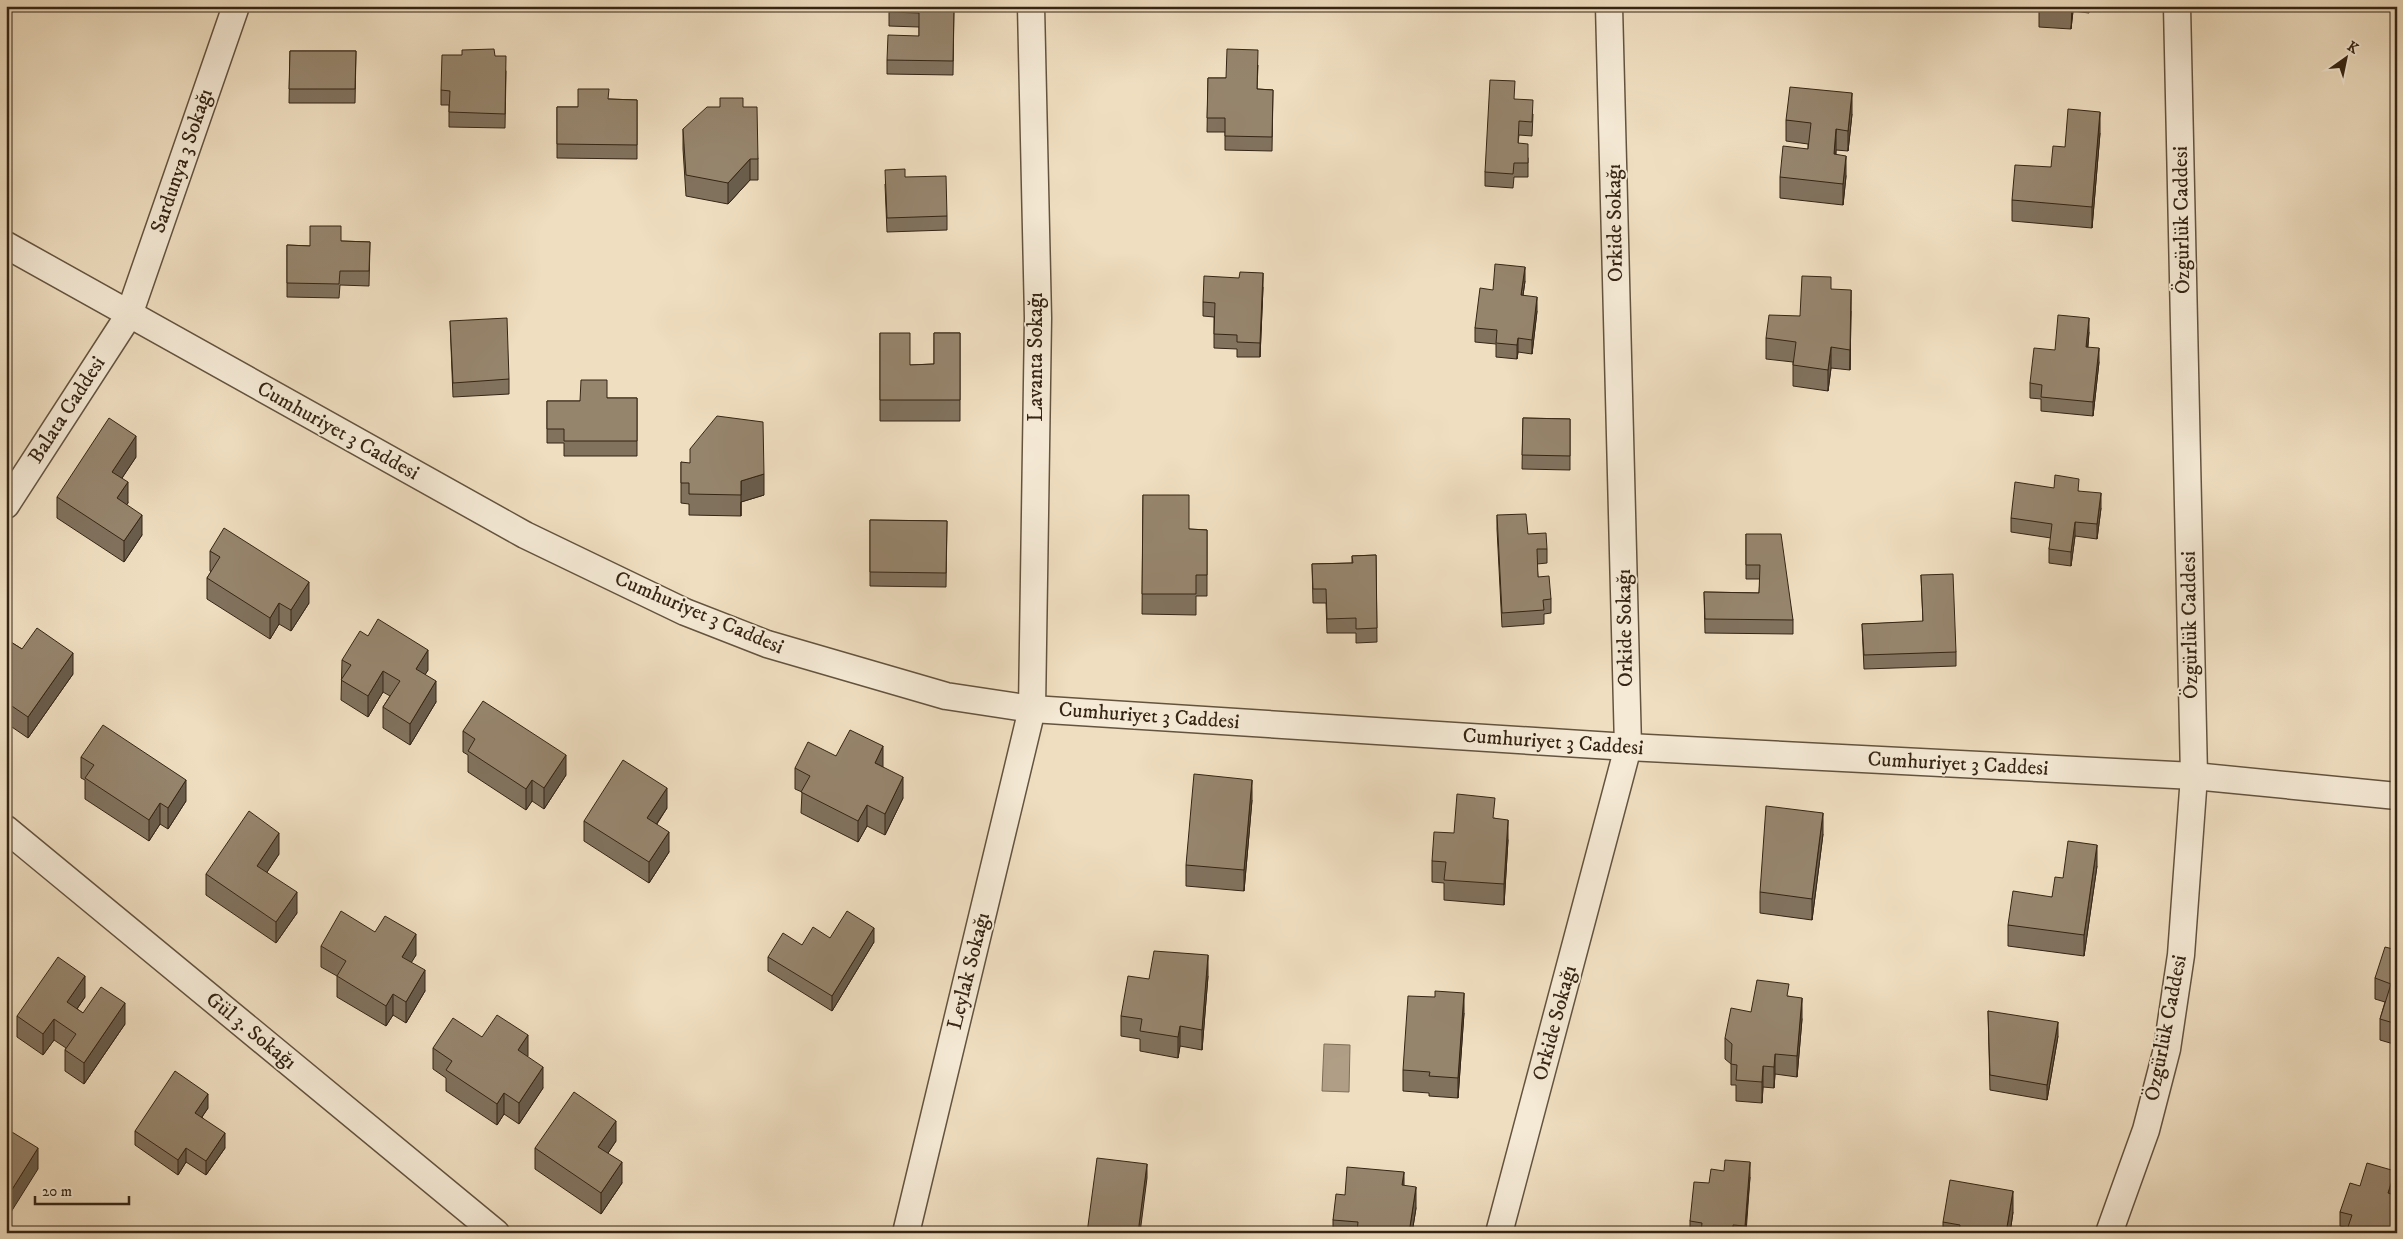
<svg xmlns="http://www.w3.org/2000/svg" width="2403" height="1239" font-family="'IM FELL DW Pica',serif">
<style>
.water{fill:#b09f86;stroke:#7f6e58}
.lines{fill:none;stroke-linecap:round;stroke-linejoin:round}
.street-casing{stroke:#64533f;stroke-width:29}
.street{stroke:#f5ead6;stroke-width:26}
.wall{fill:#81725e;stroke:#352514}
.shaded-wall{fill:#695d4c;stroke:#352514}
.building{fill:#96856d;stroke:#352514}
.labels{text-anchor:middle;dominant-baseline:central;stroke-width:4;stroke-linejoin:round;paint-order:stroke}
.street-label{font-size:21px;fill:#352514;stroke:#f5ead6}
</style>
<rect width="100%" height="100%" fill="#efdec0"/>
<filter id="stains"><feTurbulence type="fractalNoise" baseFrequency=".004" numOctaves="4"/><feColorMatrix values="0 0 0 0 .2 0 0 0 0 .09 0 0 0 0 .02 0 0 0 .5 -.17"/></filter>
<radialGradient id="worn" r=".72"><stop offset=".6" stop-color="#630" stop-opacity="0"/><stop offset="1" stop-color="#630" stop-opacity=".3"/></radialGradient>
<!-- water -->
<path class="water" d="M1324 1044 1350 1045 1349 1092 1322 1091Z"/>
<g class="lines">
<!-- street casing -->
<g class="street-casing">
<g id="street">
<path d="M6 245 525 535 685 612 767 644 946 696 1032 709 1628 747 2194 776 2397 796"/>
<path d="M6 505 129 315 236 6"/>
<path d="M6 829 496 1233"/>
<path d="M906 1233 1032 709 1038 318 1031 6"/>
<path d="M1499 1233 1628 747 1609 6"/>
<path d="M2109 1233 2146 1130 2167 1049 2181 955 2194 776 2177 6"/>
</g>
</g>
<!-- street -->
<use href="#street" class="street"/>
</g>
<!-- wall -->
<g class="wall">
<path d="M889 6H954L953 75 887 74V60L919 36V27L889 26Z"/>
<path d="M2017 6H2090L2089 13 2073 11 2071 29 2039 27V8Z"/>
<path d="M290 51H356L355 103H289Z"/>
<path d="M495 56 506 71 505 128 449 127V105H441V90Z"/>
<path d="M1258 65 1257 89 1273 90 1272 151 1225 150V132H1207L1208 78H1226Z"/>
<path d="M609 99 637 100V159L557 158V107H578Z"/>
<path d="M1514 99 1533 114 1532 136 1519 135 1518 143 1528 158V177H1514L1513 188 1485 186V172Z"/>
<path d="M720 107H743L758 159V180H750L728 204 686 196 683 149V129Z"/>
<path d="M1852 114 1848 151 1836 150V154L1846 176 1843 205 1780 198V177L1808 149V144L1786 141V120Z"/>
<path d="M2100 133 2092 228 2012 221V200L2051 167 2065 147Z"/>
<path d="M905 177 947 216V230L887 232 885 184Z"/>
<path d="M341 241 370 242 369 286 340 285 339 298 287 297V245L310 246Z"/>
<path d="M1525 281 1523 295 1537 311 1532 354 1518 352 1517 359 1496 357V344L1475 342V328L1493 290Z"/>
<path d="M1263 287 1260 357H1237V349L1214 348V317L1203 316V302Z"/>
<path d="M1831 289 1851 311 1850 370 1831 368 1828 391 1793 386V362L1766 359V338L1800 316Z"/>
<path d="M450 321 509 379V394L453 397Z"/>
<path d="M2089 332 2088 347 2099 362 2093 416 2041 411V399L2030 398V383L2055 350Z"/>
<path d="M880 333 910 365 934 364V333H960V421H880Z"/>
<path d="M607 398H637V456H564V443H547V401H580Z"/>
<path d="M1523 418 1570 419V470L1522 469Z"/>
<path d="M136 457 122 478 128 503 126 505 142 535 124 562 57 518V497Z"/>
<path d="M681 462 764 495 741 502V516L689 515V504L681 503Z"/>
<path d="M2079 491 2101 508 2097 539 2075 536 2071 566 2049 563V549L2051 538 2011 532V518Z"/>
<path d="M1143 495 1189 529 1207 530V596H1196V615L1142 614Z"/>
<path d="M1497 515 1528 534 1547 549V563L1537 564 1538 577 1551 599V613L1544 614V624L1502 627 1497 529Z"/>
<path d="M870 520 947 521 946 587 870 586Z"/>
<path d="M1746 534 1793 620V634L1705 633 1704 592 1759 593 1760 579H1746Z"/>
<path d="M210 551 309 603 291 631 279 624 270 639 207 599V578L211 572 210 571Z"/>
<path d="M1376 555 1377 642 1356 643V633H1327L1326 603H1313L1312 564 1352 563V556Z"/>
<path d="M1921 575 1956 652V666L1864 669 1862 624 1923 622Z"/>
<path d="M368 636 428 670 425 674 436 702 410 745 383 728V707L390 696 383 692 368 717 341 700 342 660Z"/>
<path d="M6 639 22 649 73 674 28 738 6 723Z"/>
<path d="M463 731 566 775 544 809 532 801 526 810 468 772V755L463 752Z"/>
<path d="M836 756 883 767 903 798 885 835 867 826 858 842 801 813 802 792 795 789V768Z"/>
<path d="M81 757 186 801 168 829 160 824 149 841 85 799V780L81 778Z"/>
<path d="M1252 800 1244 891 1186 886V865Z"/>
<path d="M667 808 657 824 669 852 649 883 584 841V821Z"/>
<path d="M1495 818 1508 840 1504 905 1444 900V883L1432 882V861L1454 833Z"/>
<path d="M1823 834 1812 920 1760 913V892Z"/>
<path d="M279 854 267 872 297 913 276 943 206 895V874Z"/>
<path d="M2097 866 2084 956 2008 946V925L2052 897 2063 878Z"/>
<path d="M375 932 416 955 411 962 425 991 406 1023 393 1015 386 1026 337 997V976L321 967V946Z"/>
<path d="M830 938 874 942 832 1011 768 971V957L802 945Z"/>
<path d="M2397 950V1045L2380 1040V1019L2385 1002 2375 999V978Z"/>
<path d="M1208 976 1202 1050 1180 1046 1178 1058 1140 1051V1039L1121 1036V1016L1149 979Z"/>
<path d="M1789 996 1802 1019 1797 1077 1775 1074 1774 1088 1763 1087 1762 1103 1736 1101V1085H1731V1064L1725 1059V1038L1751 1012Z"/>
<path d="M85 997 77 1009 83 1013 125 1024 84 1084 65 1071V1050L66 1048 54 1040 43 1055 17 1037V1016Z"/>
<path d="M1988 1011 2058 1036 2047 1100 1990 1090Z"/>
<path d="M1464 1013 1458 1098 1429 1096V1093L1403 1091V1070Z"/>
<path d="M482 1037 527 1057 543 1088 519 1124 504 1114 497 1125 446 1091V1078L433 1069V1048Z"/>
<path d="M208 1108 202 1117 225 1148 206 1175 186 1162 178 1175 135 1145V1131Z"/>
<path d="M616 1141 608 1153 622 1183 601 1214 535 1169V1148Z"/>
<path d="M1750 1177 1746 1233H1690V1221L1709 1183Z"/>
<path d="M1404 1186 1416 1208 1412 1233H1333V1220L1345 1195Z"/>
<path d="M2360 1186H2395L2392 1195 2397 1223 2394 1233H2346L2348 1228 2340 1226V1212Z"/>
<path d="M2013 1212 2010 1233H1943V1222Z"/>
</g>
<!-- shaded-wall -->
<g class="shaded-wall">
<path d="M2072 6H2073V11L2071 29Z"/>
<path d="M1852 93V114L1848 151V131Z"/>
<path d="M2100 112V133L2092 228V207Z"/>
<path d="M1836 129V150L1834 175V154Z"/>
<path d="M1846 156V176L1843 205V184Z"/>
<path d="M750 159V180L728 204V183Z"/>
<path d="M1525 267V281L1521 309V295Z"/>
<path d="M1263 273V287L1260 357V343Z"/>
<path d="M1851 290V311L1850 370V350Z"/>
<path d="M1537 297V311L1532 354V340Z"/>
<path d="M2089 318V332L2086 361V347Z"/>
<path d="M1518 338V352L1517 359V345Z"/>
<path d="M1831 347V368L1828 391V370Z"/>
<path d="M2099 348V362L2093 416V402Z"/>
<path d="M136 436V457L112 493V472Z"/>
<path d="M764 474V495L741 502V516V481Z"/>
<path d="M128 482V503L117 519V498Z"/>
<path d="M2101 493V508L2097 539V524Z"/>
<path d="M142 515V535L124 562V541Z"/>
<path d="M2075 522V536L2071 566V552Z"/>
<path d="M309 582V603L291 631V610Z"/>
<path d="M279 603V624L270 639V618Z"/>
<path d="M428 650V670L416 690V669Z"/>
<path d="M73 653V674L28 738V717Z"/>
<path d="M383 671V692L368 717V696Z"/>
<path d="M436 681V702L410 745V724Z"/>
<path d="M883 746V767L875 763Z"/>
<path d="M566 755V775L544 809V788Z"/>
<path d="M903 777V798L885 835V814Z"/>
<path d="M186 780V801L168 829V808Z"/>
<path d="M532 780V801L526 810V789Z"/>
<path d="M1252 780V800L1244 891V870Z"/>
<path d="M667 788V808L647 838V818Z"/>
<path d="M160 803V824L149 841V820Z"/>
<path d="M867 805V826L858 842V821Z"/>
<path d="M1823 813V834L1812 920V899Z"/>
<path d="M1508 820V840L1504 905V884Z"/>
<path d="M669 832V852L649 883V862Z"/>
<path d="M279 833V854L257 887V866Z"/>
<path d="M2097 845V866L2084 956V935Z"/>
<path d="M297 892V913L276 943V922Z"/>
<path d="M874 928V942L832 1011V996Z"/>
<path d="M416 934V955L402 978V957Z"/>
<path d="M1208 955V976L1202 1050V1030Z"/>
<path d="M425 970V991L406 1023V1002Z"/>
<path d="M85 976V997L67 1023V1002Z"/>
<path d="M1464 993V1013L1458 1098V1078Z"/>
<path d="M393 994V1015L386 1026V1006Z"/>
<path d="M1802 998V1019L1797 1077V1056Z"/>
<path d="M125 1003V1024L84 1084V1063Z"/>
<path d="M54 1019V1040L43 1055V1034Z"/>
<path d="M2058 1022V1036L2047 1100V1085Z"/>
<path d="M1180 1026V1046L1178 1058V1037Z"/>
<path d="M528 1035V1056L518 1071V1050Z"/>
<path d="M1775 1054V1074L1774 1088V1067Z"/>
<path d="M1763 1066V1087L1762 1103V1082Z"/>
<path d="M543 1067V1088L519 1124V1103Z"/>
<path d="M504 1093V1114L497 1125V1104Z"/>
<path d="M208 1094V1108L195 1127V1113Z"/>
<path d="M616 1121V1141L598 1168V1147Z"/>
<path d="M225 1133V1148L206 1175V1161Z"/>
<path d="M38 1148V1169L6 1220V1199Z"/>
<path d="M186 1148V1162L178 1175V1160Z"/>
<path d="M622 1162V1183L601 1214V1193Z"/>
<path d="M1750 1162V1177L1745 1233V1226Z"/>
<path d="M1147 1164V1178L1140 1233H1138Z"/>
<path d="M2395 1171V1186L2388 1208V1193Z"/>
<path d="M1404 1172V1193L1402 1185Z"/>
<path d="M1416 1187V1208L1412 1233H1409Z"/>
<path d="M2013 1191V1212L2010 1233H2006Z"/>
<path d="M2397 1209V1223L2394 1233H2389Z"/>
</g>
<!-- building -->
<g class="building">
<path d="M889 6H954L953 61 887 60 888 35 919 36V13L889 12Z"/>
<path d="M2044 6H2072L2071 8Z"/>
<path d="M494 49 495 56H506L505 114 449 112 450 91 441 90 442 55H462V50Z"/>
<path d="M1227 49 1258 50 1257 89 1273 90 1272 137 1225 136V118H1207L1208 78H1226Z"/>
<path d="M290 51H356L355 89H289Z"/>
<path d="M1490 80 1515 81 1514 99 1533 100 1532 122 1519 121 1518 143 1528 144V163H1514L1513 174 1485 172Z"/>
<path d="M1790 87 1852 93 1848 131 1836 129 1834 154 1846 156 1843 184 1780 177 1783 146 1808 149 1811 123 1786 120Z"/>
<path d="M578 89H609L608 99 637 100V145L557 144V107H578Z"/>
<path d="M720 98H743V107H757L758 159H750L728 183 686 175 683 129 707 107H720Z"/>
<path d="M2068 109 2100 112 2092 207 2012 200 2015 165 2051 167 2053 146 2065 147Z"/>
<path d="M905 169V177L946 176 947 216 887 218 885 170Z"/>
<path d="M310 226H341V241L370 242 369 271H340L339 284 287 283V245L310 246Z"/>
<path d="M1495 264 1525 267 1521 295 1537 297 1532 340 1518 338 1517 345 1496 343 1497 330 1475 328 1480 288 1493 290Z"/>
<path d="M1240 272 1263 273 1260 343 1237 342V335L1214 334 1215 303 1203 302 1204 276 1239 278Z"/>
<path d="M1802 276 1831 277V289L1851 290 1850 350 1831 347 1828 370 1793 365 1796 342 1766 338 1769 315 1800 316Z"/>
<path d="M2058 315 2089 318 2086 347 2099 348 2093 402 2041 397 2042 385 2030 383 2034 348 2055 350Z"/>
<path d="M507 318 509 379 453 383 450 321Z"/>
<path d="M880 333H910V365L934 364V333H960V400H880Z"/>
<path d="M581 380H607V398H637V441H564V429H547V401H580Z"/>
<path d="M717 416 763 422 764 474 741 481V495L689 494V483H681V462L690 463V449Z"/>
<path d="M109 418 136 436 112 472 128 482 117 498 142 515 124 541 57 497Z"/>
<path d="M1523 418 1570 419V456L1522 455Z"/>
<path d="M2055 475 2079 479 2078 491 2101 493 2097 524 2075 522 2071 552 2049 549 2052 524 2011 518 2015 482 2054 488Z"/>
<path d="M1143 495H1189V529L1207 530V575H1196V594H1142Z"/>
<path d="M1526 514 1528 534 1546 533 1547 549H1537L1538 577 1549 576 1551 599 1543 600 1544 610 1502 613 1497 515Z"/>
<path d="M870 520 947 521 946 573 870 572Z"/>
<path d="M224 528 309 582 291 610 279 603 270 618 207 578 220 557 210 551Z"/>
<path d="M1746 534H1781L1793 620 1705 619 1704 592 1759 593 1760 565H1746Z"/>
<path d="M1376 555 1377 628 1356 629V618L1327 619 1326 589H1313L1312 564 1353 563 1352 556Z"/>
<path d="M1953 574 1956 652 1864 655 1862 624 1923 621 1921 575Z"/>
<path d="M378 619 428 650 416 669 436 681 410 724 383 707 400 681 383 671 368 696 341 680 351 665 342 660 360 631 368 636Z"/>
<path d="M37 628 73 653 28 717 6 702V683L8 681 6 679V639L22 649Z"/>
<path d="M483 701 566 755 544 788 532 780 526 789 468 751 475 739 463 731Z"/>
<path d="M103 725 186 780 168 808 160 803 149 820 85 778 94 765 81 757Z"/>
<path d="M850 730 883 746 875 763 903 777 885 814 867 805 858 821 801 792 810 776 795 768 808 742 836 756Z"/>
<path d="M623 760 667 788 647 818 669 832 649 862 584 821Z"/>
<path d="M1194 774 1252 780 1244 870 1186 865Z"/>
<path d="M1457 794 1495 798 1493 818 1508 820 1504 884 1444 880 1446 862 1432 861 1434 832 1454 833Z"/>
<path d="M1766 806 1823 813 1812 899 1760 892Z"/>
<path d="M249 811 279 833 257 866 297 892 276 922 206 874Z"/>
<path d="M2068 841 2097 845 2084 935 2008 925 2013 891 2052 897 2055 877 2063 878Z"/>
<path d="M341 911 375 932 385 916 416 934 402 957 425 970 406 1002 393 994 386 1006 337 976 346 961 321 946Z"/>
<path d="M847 911 874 928 832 996 768 957 783 933 802 945 813 927 830 938Z"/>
<path d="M2385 947 2397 950V1024L2380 1019 2391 984 2375 978Z"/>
<path d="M1154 951 1208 955 1202 1030 1180 1026 1178 1037 1140 1031 1142 1019 1121 1016 1128 976 1149 979Z"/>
<path d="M58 957 85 976 67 1002 83 1013 101 987 125 1003 84 1063 65 1050 76 1034 54 1019 43 1034 17 1016Z"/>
<path d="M1757 980 1789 984 1787 996 1802 998 1797 1056 1775 1054 1774 1067 1763 1066 1762 1082 1736 1080 1737 1065 1731 1064 1732 1044 1725 1038 1731 1008 1751 1012Z"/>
<path d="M1435 991 1464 993 1458 1078 1429 1076 1430 1072 1403 1070 1408 996 1435 997Z"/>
<path d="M1988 1011 2058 1022 2047 1085 1990 1075Z"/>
<path d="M497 1015 528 1035 518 1050 543 1067 519 1103 504 1093 497 1104 446 1070 452 1061 433 1048 453 1018 482 1037Z"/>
<path d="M175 1071 208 1094 195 1113 225 1133 206 1161 186 1148 178 1160 135 1131Z"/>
<path d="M574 1092 616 1121 598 1147 622 1162 601 1193 535 1148Z"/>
<path d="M7 1129 38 1148 6 1199V1130Z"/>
<path d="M1097 1158 1147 1164 1138 1233H1087Z"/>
<path d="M1725 1160 1750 1162 1745 1226 1733 1225V1233H1701L1702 1223 1690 1221 1694 1182 1709 1183 1711 1169 1724 1171Z"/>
<path d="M2367 1163 2395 1171 2388 1193 2397 1196V1209L2389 1233H2346L2352 1215 2340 1212 2350 1183 2360 1186Z"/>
<path d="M1347 1167 1404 1172 1402 1185 1416 1187 1409 1233H1357L1358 1222 1333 1220 1336 1194 1345 1195Z"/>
<path d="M1950 1180 2013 1191 2006 1233H1959L1960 1225 1943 1222Z"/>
</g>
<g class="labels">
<!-- street labels -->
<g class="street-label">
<text transform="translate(182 161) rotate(-71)">Sardunya 3 Sokağı</text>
<text transform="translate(2182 220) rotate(-91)">Özgürlük Caddesi</text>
<text transform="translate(1615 223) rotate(-91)">Orkide Sokağı</text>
<text transform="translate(1036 357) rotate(-90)">Lavanta Sokağı</text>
<text transform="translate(67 410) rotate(-57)">Balata Caddesi</text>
<text transform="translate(338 431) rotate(29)">Cumhuriyet 3 Caddesi</text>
<text transform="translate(699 613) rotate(23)">Cumhuriyet 3 Caddesi</text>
<text transform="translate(2190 625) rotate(-91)">Özgürlük Caddesi</text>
<text transform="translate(1625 628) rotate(-91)">Orkide Sokağı</text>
<text transform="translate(1149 716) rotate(4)">Cumhuriyet 3 Caddesi</text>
<text transform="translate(1553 742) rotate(4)">Cumhuriyet 3 Caddesi</text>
<text transform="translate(1958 764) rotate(3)">Cumhuriyet 3 Caddesi</text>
<text transform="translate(969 971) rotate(-76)">Leylak Sokağı</text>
<text transform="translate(1555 1023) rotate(-75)">Orkide Sokağı</text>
<text transform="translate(2166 1028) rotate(-79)">Özgürlük Caddesi</text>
<text transform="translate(251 1031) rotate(39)">Gül 3. Sokağı</text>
</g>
</g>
<!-- margin -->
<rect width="2403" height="1239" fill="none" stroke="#efdec0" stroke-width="25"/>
<rect x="8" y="8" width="2388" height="1224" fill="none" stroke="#352514" stroke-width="2.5"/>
<rect x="12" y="12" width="2378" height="1214" fill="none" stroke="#352514"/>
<!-- north arrow -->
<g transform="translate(2346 58) rotate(33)" stroke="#f5ead6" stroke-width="4" paint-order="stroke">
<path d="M0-4L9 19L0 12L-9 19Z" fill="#352514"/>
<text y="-8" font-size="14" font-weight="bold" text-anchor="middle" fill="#352514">K</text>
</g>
<!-- scale -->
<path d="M35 1196v8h94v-8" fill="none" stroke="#352514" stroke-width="2.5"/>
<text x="42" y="1196" font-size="15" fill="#352514" stroke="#f5ead6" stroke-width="4" paint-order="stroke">20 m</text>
<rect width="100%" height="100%" filter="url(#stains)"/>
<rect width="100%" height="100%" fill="url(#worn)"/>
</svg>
